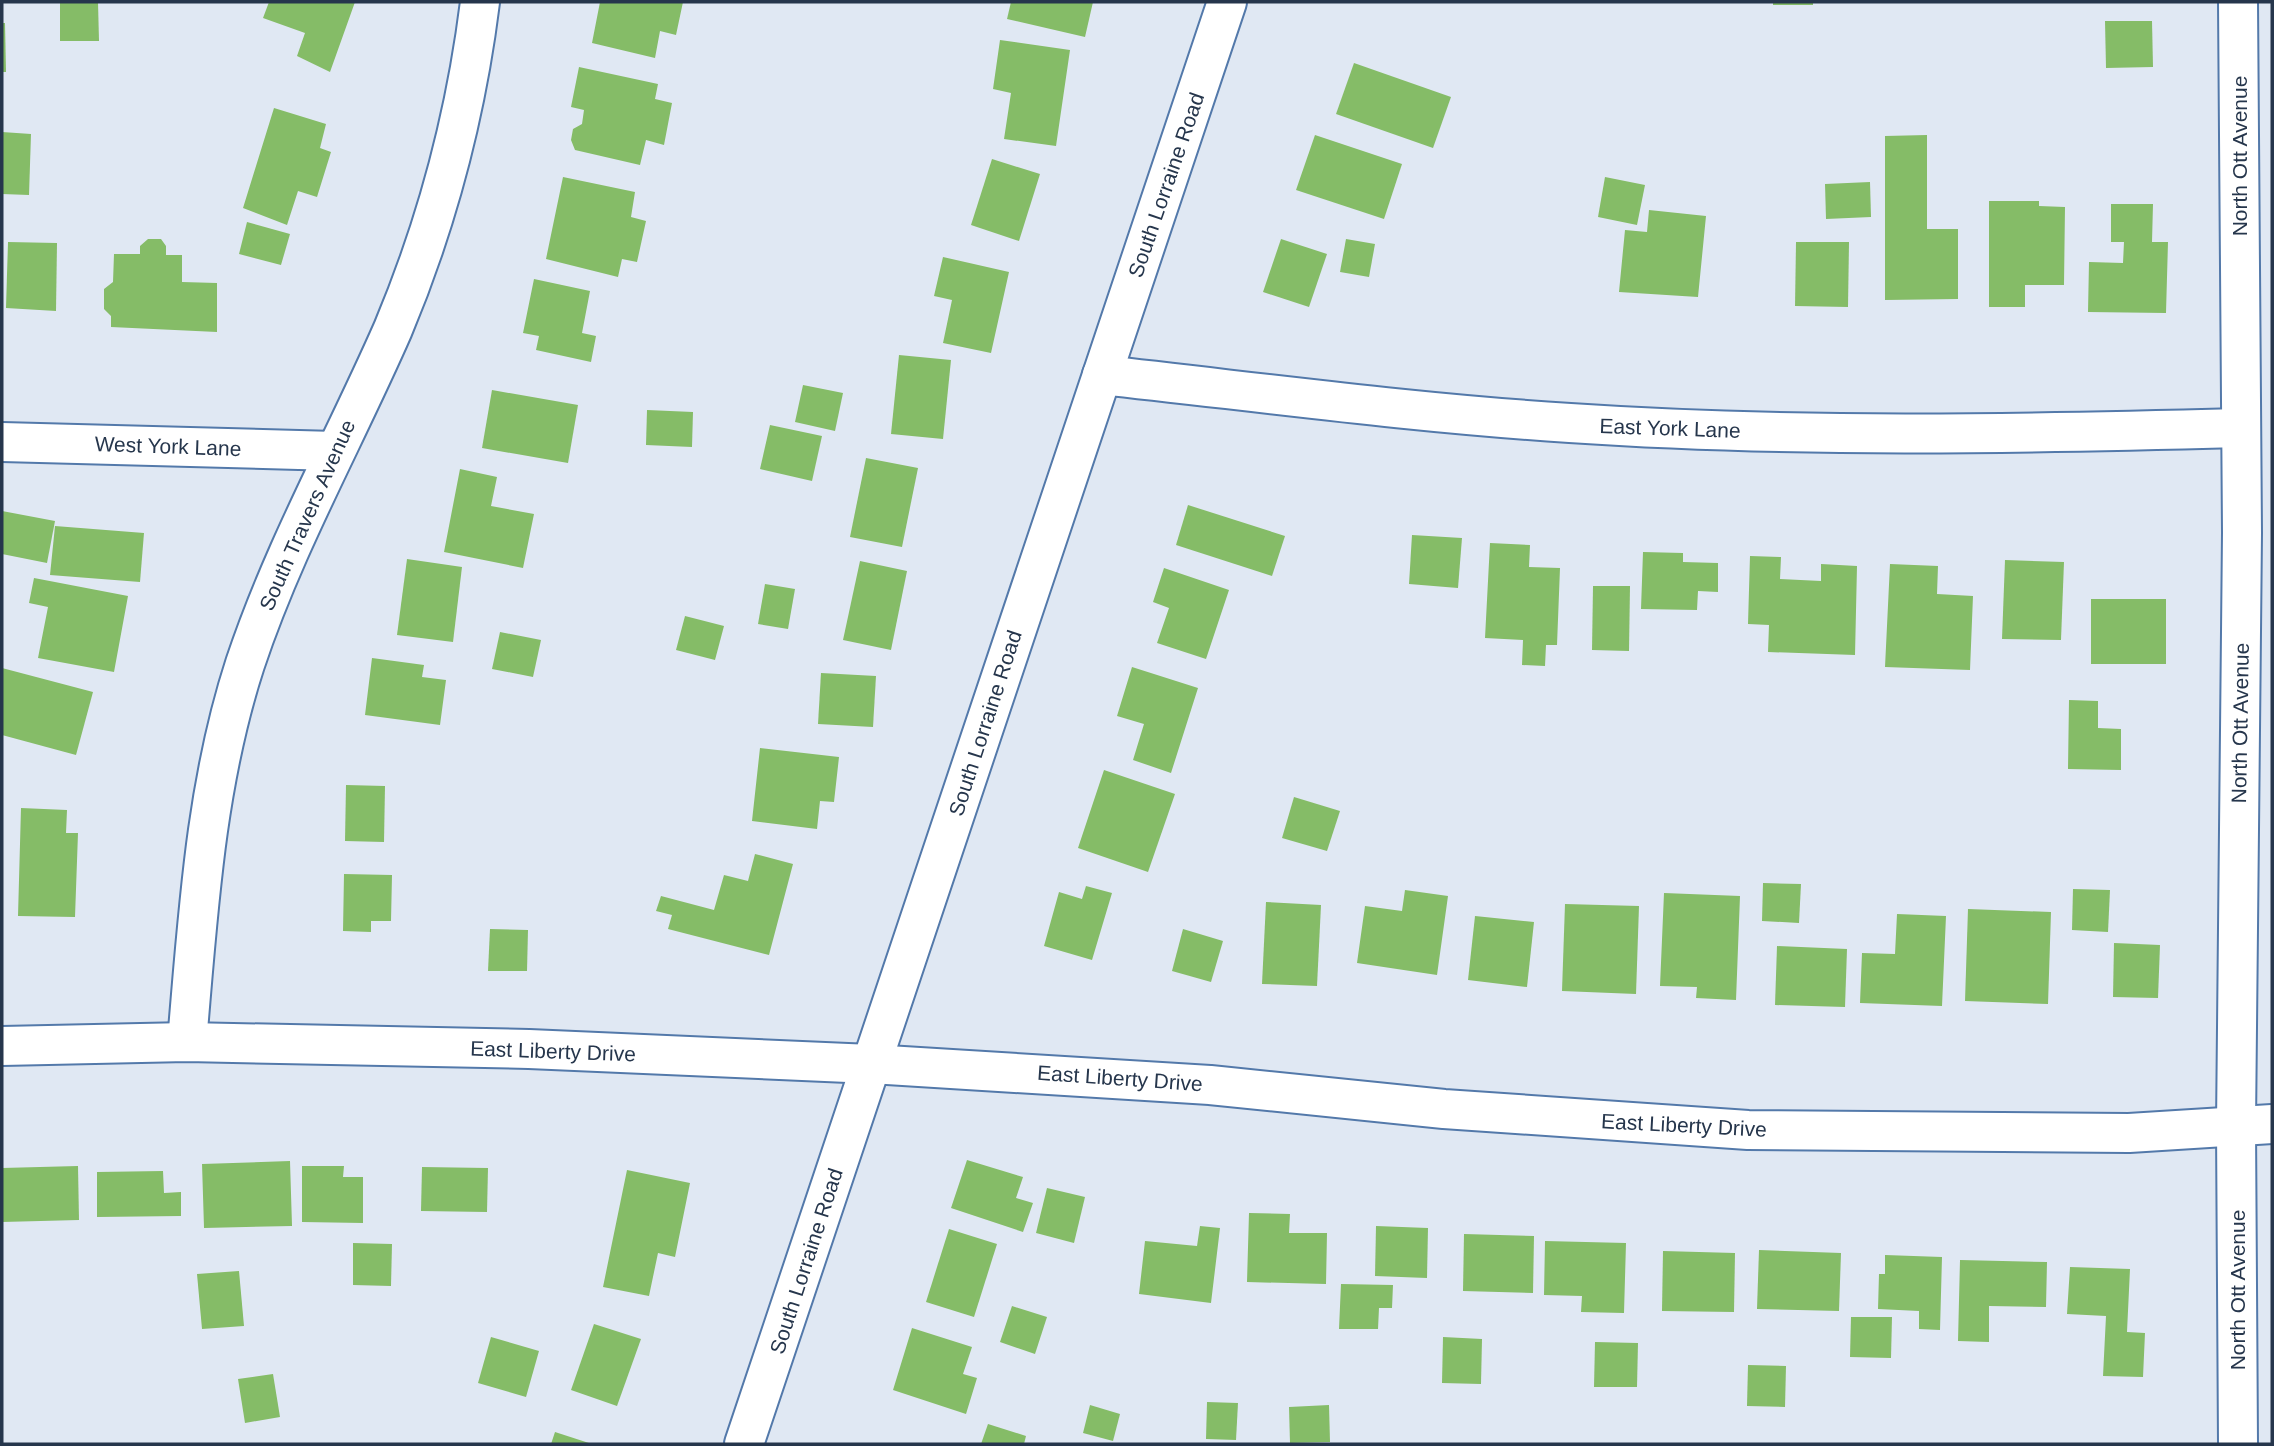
<svg xmlns="http://www.w3.org/2000/svg" width="2274" height="1446" font-family="Helvetica,sans-serif">
<style>
.building{fill:#85bc67}
.lines{fill:none;stroke-linecap:round;stroke-linejoin:round}
.minor-casing{stroke:#5379aa;stroke-width:42}
.minor{stroke:#fff;stroke-width:38}
.labels{text-anchor:middle;dominant-baseline:central;stroke-width:6;stroke-linejoin:round;paint-order:stroke}
.street-label{font-size:21px;fill:#26364c;stroke:#fff}
</style>
<rect width="100%" height="100%" fill="#e0e8f3"/>
<!-- building -->
<g class="building">
<path d="M60 2H98L99 41H60Z"/>
<path d="M269 2H355L330 72 297 56 305 33 263 18Z"/>
<path d="M600 2H683L676 35 660 31 655 58 592 43Z"/>
<path d="M1011 2H1093L1085 37 1007 19Z"/>
<rect x="1773" y="2" width="40" height="3"/>
<path d="M2105 21H2152L2153 67 2106 68Z"/>
<path d="M2 23H5L6 72H2Z"/>
<path d="M1000 40 1070 50 1056 146 1004 139 1011 93 993 89Z"/>
<path d="M1354 63 1451 97 1433 148 1336 114Z"/>
<path d="M579 67 658 84 655 99 672 103 664 145 646 140 640 165 575 150 571 140 573 129 582 124 584 110 571 107Z"/>
<path d="M274 108 326 124 320 148 331 152 317 197 298 191 287 225 243 208Z"/>
<path d="M2 132 31 134 29 195 2 194Z"/>
<path d="M1315 135 1402 164 1384 219 1296 190Z"/>
<path d="M1927 135V229H1958V299L1885 300V136Z"/>
<path d="M992 159 1040 174 1019 241 971 225Z"/>
<path d="M563 177 635 192 631 217 646 221 637 262 622 259 618 277 546 259Z"/>
<path d="M1605 177 1645 185 1637 225 1598 217Z"/>
<path d="M1870 182 1871 217 1826 219 1825 184Z"/>
<path d="M1989 201H2039V206L2065 207 2064 285H2025V307H1989Z"/>
<path d="M2111 204H2153L2152 242H2168L2166 313 2088 312 2089 262 2123 263 2124 242H2111Z"/>
<path d="M1649 210 1706 216 1698 297 1619 292 1625 230 1647 232Z"/>
<path d="M247 222 290 234 281 265 239 254Z"/>
<path d="M148 239H161L166 246V255H182V282L217 283V332L111 327V316L104 309V289L113 282 114 254H140V246Z"/>
<path d="M1281 239 1327 254 1309 307 1263 292Z"/>
<path d="M1346 239 1375 244 1369 277 1340 272Z"/>
<path d="M8 242 57 243 56 311 6 308Z"/>
<path d="M1796 242H1849L1848 307 1795 306Z"/>
<path d="M943 257 1009 272 991 353 943 343 952 300 934 296Z"/>
<path d="M534 279 590 291 582 333 596 336 591 362 536 350 539 336 523 333Z"/>
<path d="M899 355 951 360 943 439 891 434Z"/>
<path d="M803 385 843 393 835 431 795 422Z"/>
<path d="M492 390 578 405 568 463 482 448Z"/>
<path d="M647 410 693 412 692 447 646 445Z"/>
<path d="M770 425 822 436 812 481 760 469Z"/>
<path d="M866 458 918 468 902 547 850 537Z"/>
<path d="M460 469 497 477 491 506 534 514 523 568 444 552Z"/>
<path d="M1188 505 1285 536 1272 576 1176 545Z"/>
<path d="M2 511 55 521 47 563 2 554Z"/>
<path d="M55 526 144 533 140 582 50 575Z"/>
<path d="M1412 535 1462 538 1458 588 1409 584Z"/>
<path d="M1490 543 1530 545 1529 567 1560 568 1557 645H1546L1545 666 1522 665 1523 640 1485 638Z"/>
<path d="M1643 552 1683 553V562L1718 563V592L1698 591 1697 610 1641 609Z"/>
<path d="M1750 556 1781 557 1780 579 1821 581V564L1857 566 1855 655 1768 652 1769 625 1748 624Z"/>
<path d="M407 559 462 567 453 642 397 635Z"/>
<path d="M2005 560 2064 562 2061 640 2002 639Z"/>
<path d="M860 561 907 571 891 650 843 640Z"/>
<path d="M1890 564 1938 566 1937 594 1973 596 1970 670 1885 667Z"/>
<path d="M1164 568 1229 590 1206 659 1157 643 1169 608 1153 602Z"/>
<path d="M34 578 128 596 114 672 38 658 48 607 29 603Z"/>
<path d="M765 584 795 589 788 629 758 624Z"/>
<path d="M1593 586H1630L1629 651 1592 650Z"/>
<rect x="2091" y="599" width="75" height="65"/>
<path d="M685 616 724 626 715 660 676 650Z"/>
<path d="M500 632 541 640 533 677 492 669Z"/>
<path d="M372 658 424 665 422 677 446 680 440 725 365 715Z"/>
<path d="M1132 667 1198 688 1171 773 1133 760 1144 724 1117 716Z"/>
<path d="M2 668 93 692 76 755 2 735Z"/>
<path d="M821 673 876 676 873 727 818 724Z"/>
<path d="M2069 700 2098 701V728L2121 729V770L2068 769Z"/>
<path d="M760 748 839 757 834 802 820 801 817 829 752 821Z"/>
<path d="M1104 770 1175 794 1148 872 1078 848Z"/>
<path d="M346 785 385 786 384 842 345 841Z"/>
<path d="M1294 797 1340 811 1327 851 1282 838Z"/>
<path d="M21 808 67 810 66 833H78L75 917 18 916Z"/>
<path d="M755 854 793 864 769 955 668 929 672 915 656 911 661 896 714 910 724 875 748 881Z"/>
<path d="M344 874 392 875 391 921H371V932L343 931Z"/>
<path d="M1763 883 1801 884 1799 923 1762 921Z"/>
<path d="M1086 886 1112 893 1092 960 1044 946 1059 892 1082 899Z"/>
<path d="M2073 889 2110 890 2108 932 2072 930Z"/>
<path d="M1405 890 1448 896 1437 975 1357 963 1365 906 1402 911Z"/>
<path d="M1664 893 1740 896 1736 1000 1696 998 1697 987 1660 986Z"/>
<path d="M1266 902 1321 905 1317 986 1262 984Z"/>
<path d="M1565 904 1639 906 1636 994 1562 991Z"/>
<path d="M1968 909 2051 912 2048 1004 1965 1001Z"/>
<path d="M1897 914 1946 916 1942 1006 1860 1003 1862 953 1895 954Z"/>
<path d="M1475 916 1534 922 1527 987 1468 980Z"/>
<path d="M490 929 528 930 527 971H488Z"/>
<path d="M1183 929 1223 941 1211 982 1172 971Z"/>
<path d="M2114 943 2160 945 2158 998 2113 997Z"/>
<path d="M1777 946 1847 949 1845 1007 1775 1005Z"/>
<path d="M967 1160 1023 1177 1016 1198 1033 1203 1023 1232 951 1208Z"/>
<path d="M290 1161 292 1226 204 1228 202 1164Z"/>
<path d="M78 1166 79 1220 2 1222V1168Z"/>
<path d="M302 1166H344L343 1177H363V1223L302 1222Z"/>
<path d="M422 1167 488 1168 487 1212 421 1211Z"/>
<path d="M627 1170 690 1183 675 1257 658 1253 649 1296 603 1287Z"/>
<path d="M163 1171 164 1193 181 1192V1216L97 1217V1172Z"/>
<path d="M1047 1188 1085 1197 1074 1243 1036 1233Z"/>
<path d="M1249 1213 1290 1214 1289 1233H1327L1326 1284 1247 1282Z"/>
<path d="M1200 1226 1220 1228 1211 1303 1139 1294 1145 1241 1197 1246Z"/>
<path d="M1376 1226 1428 1228 1427 1278 1375 1276Z"/>
<path d="M949 1229 997 1244 974 1317 926 1302Z"/>
<path d="M1464 1234 1534 1236 1533 1293 1463 1291Z"/>
<path d="M1545 1241 1626 1243 1624 1313 1581 1312 1582 1296 1544 1295Z"/>
<path d="M353 1243 392 1244 391 1286 353 1285Z"/>
<path d="M1759 1250 1841 1253 1839 1311 1757 1309Z"/>
<path d="M1663 1251 1735 1253 1734 1312 1662 1311Z"/>
<path d="M1885 1255 1942 1257 1940 1330 1919 1329V1311L1878 1309 1879 1274H1885Z"/>
<path d="M1960 1260 2047 1262 2046 1307 1989 1306V1342L1958 1341Z"/>
<path d="M2070 1267 2130 1269 2127 1332 2145 1333 2143 1377 2103 1376 2106 1316 2067 1314Z"/>
<path d="M239 1271 244 1326 202 1329 197 1274Z"/>
<path d="M1341 1284 1393 1285 1392 1308H1379L1378 1329H1339Z"/>
<path d="M1012 1306 1047 1317 1035 1354 1000 1342Z"/>
<path d="M1851 1317H1892L1891 1358 1850 1357Z"/>
<path d="M594 1324 641 1339 617 1406 571 1390Z"/>
<path d="M912 1328 972 1347 963 1374 977 1378 966 1414 893 1390Z"/>
<path d="M491 1337 539 1351 526 1397 478 1383Z"/>
<path d="M1443 1337 1482 1339 1481 1384 1442 1383Z"/>
<path d="M1595 1342 1638 1343 1637 1387H1594Z"/>
<path d="M1748 1365 1786 1366 1785 1407 1747 1406Z"/>
<path d="M273 1374 280 1417 245 1423 238 1379Z"/>
<path d="M1207 1402 1238 1403 1236 1440 1206 1439Z"/>
<path d="M1090 1405 1120 1414 1113 1441 1083 1433Z"/>
<path d="M1329 1405 1330 1442 1290 1443 1289 1407Z"/>
<path d="M988 1424 1026 1436 1024 1444H981Z"/>
<path d="M555 1432 592 1444H551Z"/>
</g>
<g class="lines">
<!-- minor casing -->
<g class="minor-casing">
<g id="minor">
<path d="M1102 375C1258 392 1413 413 1570 423 1793 438 2017 434 2240 428"/>
<path d="M2 442 335 451"/>
<path d="M187 1042C198 915 205 787 245 664 284 547 344 441 393 329 437 224 466 114 480 2"/>
<path d="M2 1046 187 1042 529 1049 871 1064 1210 1085 1444 1109 1748 1130 2129 1133 2272 1124"/>
<path d="M744 1444 1227 2"/>
<path d="M2238 1444 2236 1126 2242 533 2238 2"/>
</g>
</g>
<!-- minor -->
<use href="#minor" class="minor"/>
</g>
<g class="labels">
<!-- street labels -->
<g class="street-label">
<text transform="translate(2239 156) rotate(-90)">North Ott Avenue</text>
<text transform="translate(1166 185) rotate(-71)">South Lorraine Road</text>
<text transform="translate(1670 428) rotate(2)">East York Lane</text>
<text transform="translate(168 446) rotate(2)">West York Lane</text>
<text transform="translate(307 515) rotate(-66)">South Travers Avenue</text>
<text transform="translate(985 723) rotate(-72)">South Lorraine Road</text>
<text transform="translate(2240 723) rotate(-89)">North Ott Avenue</text>
<text transform="translate(553 1051) rotate(2)">East Liberty Drive</text>
<text transform="translate(1120 1078) rotate(4)">East Liberty Drive</text>
<text transform="translate(1684 1125) rotate(3)">East Liberty Drive</text>
<text transform="translate(806 1261) rotate(-72)">South Lorraine Road</text>
<text transform="translate(2237 1290) rotate(-90)">North Ott Avenue</text>
</g>
</g>
<!-- border -->
<rect width="2274" height="1446" fill="none" stroke="#26364c" stroke-width="7"/>
</svg>
